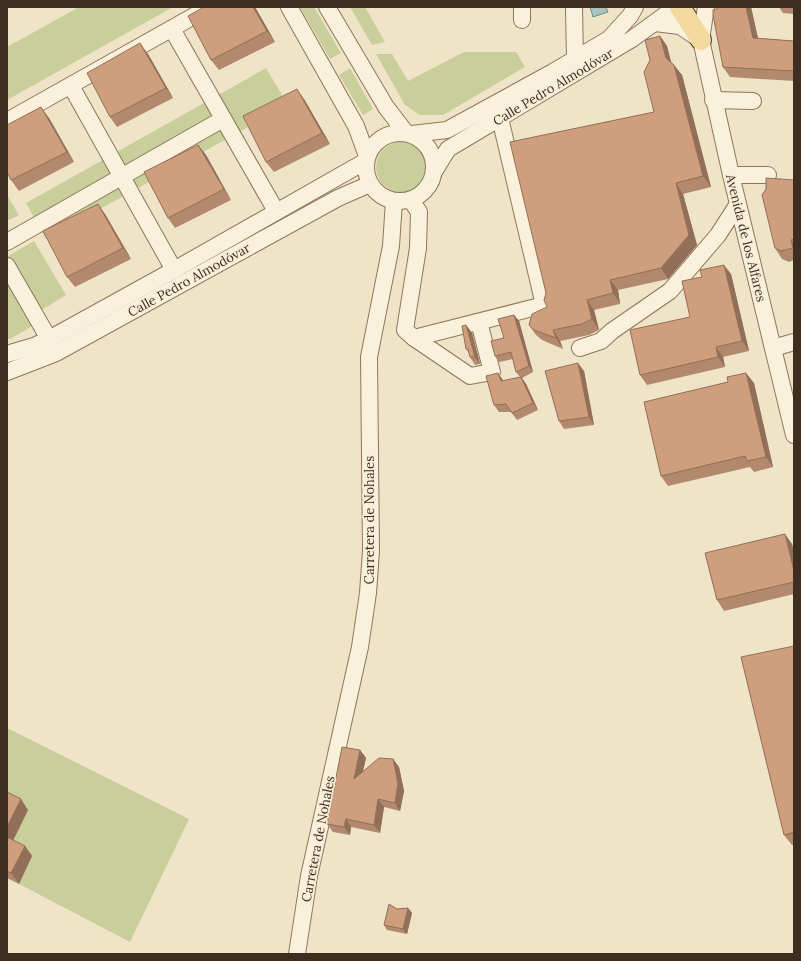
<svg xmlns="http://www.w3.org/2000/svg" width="801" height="961" font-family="Lora,serif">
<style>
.green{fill:#c9cf9b}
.water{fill:#a9c4bc;stroke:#6f938a}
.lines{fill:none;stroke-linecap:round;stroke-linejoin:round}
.minor-casing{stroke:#8d765c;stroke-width:18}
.major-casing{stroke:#5b4430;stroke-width:22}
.minor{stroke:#faf1dc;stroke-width:16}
.major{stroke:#f3d9a0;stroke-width:20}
.wall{fill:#b2896c}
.shaded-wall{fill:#916f58}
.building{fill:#cf9f7d;stroke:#916f58}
.labels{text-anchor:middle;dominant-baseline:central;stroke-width:3.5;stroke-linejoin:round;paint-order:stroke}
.street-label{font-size:13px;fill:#3d2e20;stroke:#f7eed8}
</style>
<rect width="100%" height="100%" fill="#f0e4c8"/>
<!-- green -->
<g class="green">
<path d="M79 7H173L7 100V47Z"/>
<path d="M300 7H314L341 53 330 59Z"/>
<path d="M350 7H365L385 42 372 45Z"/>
<path d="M464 52H516L525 67 443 115H420L405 105 376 54H392L408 81Z"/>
<path d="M266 68 288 105 46 239 26 203Z"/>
<path d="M350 68 373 109 363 115 339 75Z"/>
<circle cx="401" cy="167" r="25"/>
<path d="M7 195 19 215 7 221Z"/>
<path d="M34 241 66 295 40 311 8 256Z"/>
<path d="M7 270 38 323 10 339 7 338Z"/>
<path d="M7 728 189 819 130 942 19 884 32 856 11 845 7 799Z"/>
</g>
<!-- water -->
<path class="water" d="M590 7H606L608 12 593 17Z"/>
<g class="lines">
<!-- minor casing -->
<g class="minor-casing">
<g id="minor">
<path d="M289 7 356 126 367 156"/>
<path d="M327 7 386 107 406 133"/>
<path d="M522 7V20"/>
<path d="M574 7 575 59"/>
<path d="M706 7 701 40 731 175 794 435"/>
<path d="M655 23 680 26 698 38"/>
<path d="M172 29 276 211"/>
<path d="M71 86 174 270"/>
<path d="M713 100 753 101"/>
<path d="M7 121 210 7"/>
<circle cx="400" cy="167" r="34"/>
<path d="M412 134 447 130 553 72 609 39 630 16 635 7"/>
<path d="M435 170 448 149 632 39 676 7"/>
<path d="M731 175H768"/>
<path d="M411 200 419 212 418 248 405 330 414 338 544 305 500 118"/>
<path d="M7 242 223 119"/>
<path d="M7 266 49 339"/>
<path d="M414 338 470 376 492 372 479 322"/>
<path d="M580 348 601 341 612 331 670 291 718 235 738 204"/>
<path d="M773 348 794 342"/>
<path d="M7 354 34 346 49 339 174 270 366 161"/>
<path d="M7 372 56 353 338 198 370 184"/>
<path d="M297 954 309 876 360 647 368 593 371 551 369 357 391 246 394 201"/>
</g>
</g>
<!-- major casing -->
<g class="major-casing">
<path id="major" d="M680 7 701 40"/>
</g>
<!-- minor -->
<use href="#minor" class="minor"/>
<!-- major -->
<use href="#major" class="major"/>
</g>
<!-- wall -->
<g class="wall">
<path d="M204 7H255L275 42 219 70 211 60Z"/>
<path d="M717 7H751L758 38 794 41V81L730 77 723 67Z"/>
<path d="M779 7H794V14L783 13Z"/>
<path d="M660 36 667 46 671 63 682 75 711 187 683 194 697 245 668 279 618 290 620 304 594 310 599 330 589 335 560 341 563 349 542 340 536 335 529 325 547 307 654 112 650 60Z"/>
<path d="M148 54 173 98 117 127 110 117Z"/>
<path d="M304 99 330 144 274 172 266 162Z"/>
<path d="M49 118 74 162 19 191 11 180Z"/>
<path d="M198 145 206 155 231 200 175 228 168 218Z"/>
<path d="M794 180V260L789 262 782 259 775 248Z"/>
<path d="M105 214 131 259 75 287 67 277Z"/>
<path d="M731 274 749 351 723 357 725 367 647 385 640 375 690 317Z"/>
<path d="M514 315 519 321 533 372 522 378 526 384 538 410 517 420 511 412H499L494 405 503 381 520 377 516 372 513 359 499 362 495 356Z"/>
<path d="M466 325 472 333 480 364 475 365 470 357 469 353 466 349Z"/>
<path d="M584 371 594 425 564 429 559 421Z"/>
<path d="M754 383 773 467 754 472 750 467 668 486 661 476Z"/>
<path d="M792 544 794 552V594L724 611 717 600Z"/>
<path d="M794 646V845H792L784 835Z"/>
<path d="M360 750 366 758 363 772 393 759 399 767 404 791 400 811 384 807 380 833 351 827 350 835 333 832 327 824Z"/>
<path d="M7 792 28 810 13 840 25 846 32 856 19 884 7 878Z"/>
<path d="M408 908 412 913 407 934 387 930 384 925 397 909Z"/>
</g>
<!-- shaded-wall -->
<g class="shaded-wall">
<path d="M253 7H255L275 42 267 31Z"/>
<path d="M746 7H751L760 48 753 38Z"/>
<path d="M660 36 667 46 673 69 666 58Z"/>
<path d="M140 43 148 54 173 98 166 88Z"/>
<path d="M674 65 682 75 711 187 703 176Z"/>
<path d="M297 89 304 99 330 144 322 133Z"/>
<path d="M41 107 49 118 74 162 67 152Z"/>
<path d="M198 145 206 155 231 200 224 189Z"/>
<path d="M676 183 683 194 697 245 668 279 661 268Z"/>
<path d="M98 204 105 214 131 259 123 248Z"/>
<path d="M791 240 794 244V250L793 248Z"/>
<path d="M724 265 731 274 749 351 742 341Z"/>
<path d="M610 280 618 290 620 304 613 293Z"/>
<path d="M587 300 594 310 599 330 592 319Z"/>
<path d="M514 315 519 321 533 372 529 366Z"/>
<path d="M466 325 472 333 480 364 475 357Z"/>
<path d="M553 330 560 341 563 349 556 338Z"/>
<path d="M716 347 723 357 725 367 718 357Z"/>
<path d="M578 363 584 371 594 425 589 417Z"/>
<path d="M498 373 503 380 506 388 501 381Z"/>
<path d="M746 373 754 383 773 467 766 457Z"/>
<path d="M521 377 526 384 538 410 533 403Z"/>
<path d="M785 534 792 544 794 552V571Z"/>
<path d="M360 750 366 758 359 787 354 779Z"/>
<path d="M393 759 399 767 404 791 400 811 395 803Z"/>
<path d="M21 799 28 810 11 845 7 840V827Z"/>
<path d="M378 799 384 807 380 833 374 825Z"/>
<path d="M346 819 351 827 350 835 344 827Z"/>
<path d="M25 846 32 856 19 884 11 873Z"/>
<path d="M408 908 412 913 407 934 403 929Z"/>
</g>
<!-- building -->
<g class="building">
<path d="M204 7H253L267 31 211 60 188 16Z"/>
<path d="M717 7H746L753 38 794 41V71L723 67 713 15V10L717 9Z"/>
<path d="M660 36 666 58 674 65 703 176 676 183 689 235 661 268 610 280 613 293 587 300 592 319 582 324 553 330 556 338 534 330 529 325 532 314 547 307 544 300 546 293 510 142 654 112 644 72 650 60 645 40Z"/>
<path d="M140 43 166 88 110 117 87 73Z"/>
<path d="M297 89 322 133 266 162 243 116Z"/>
<path d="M41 107 67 152 11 180 7 172V125Z"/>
<path d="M198 145 224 189 168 218 144 172Z"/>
<path d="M766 178 794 180V239L791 240 793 248 781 251 775 248 762 195 766 189Z"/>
<path d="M98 204 123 248 67 277 43 231Z"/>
<path d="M724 265 742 341 716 347 718 357 640 375 630 330 690 317 682 281 702 277 700 270Z"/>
<path d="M514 315 529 366 516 372 511 352 495 356 491 341 504 338 498 319Z"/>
<path d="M466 325 475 357H470L468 349H466L462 326Z"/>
<path d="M578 363 589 417 559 421 545 371Z"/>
<path d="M498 373 501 381 521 377 533 403 512 413 506 404 494 405 486 376Z"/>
<path d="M746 373 766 457 747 461 745 456 661 476 644 402 728 382 727 377Z"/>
<path d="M785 534 794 571V582L717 600 705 553Z"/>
<path d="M794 646V832L784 835 741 657Z"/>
<path d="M342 747 360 750 354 779 379 758 393 759 398 783 395 803 378 799 374 825 346 819 344 827 327 824Z"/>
<path d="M7 792 21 799 7 827Z"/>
<path d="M7 837 25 846 11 873 7 871Z"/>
<path d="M389 904 397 909 408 908 403 929 384 925Z"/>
</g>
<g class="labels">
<!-- street labels -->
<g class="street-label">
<text transform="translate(553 87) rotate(-31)">Calle Pedro Almodóvar</text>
<text transform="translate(746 238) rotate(76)">Avenida de los Alfares</text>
<text transform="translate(189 280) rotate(-29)">Calle Pedro Almodóvar</text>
<text transform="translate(369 520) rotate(-90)">Carretera de Nohales</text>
<text transform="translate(318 839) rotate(-79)">Carretera de Nohales</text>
</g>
</g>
<!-- border -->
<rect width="801" height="961" fill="none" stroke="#3d2e20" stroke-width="16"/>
</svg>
